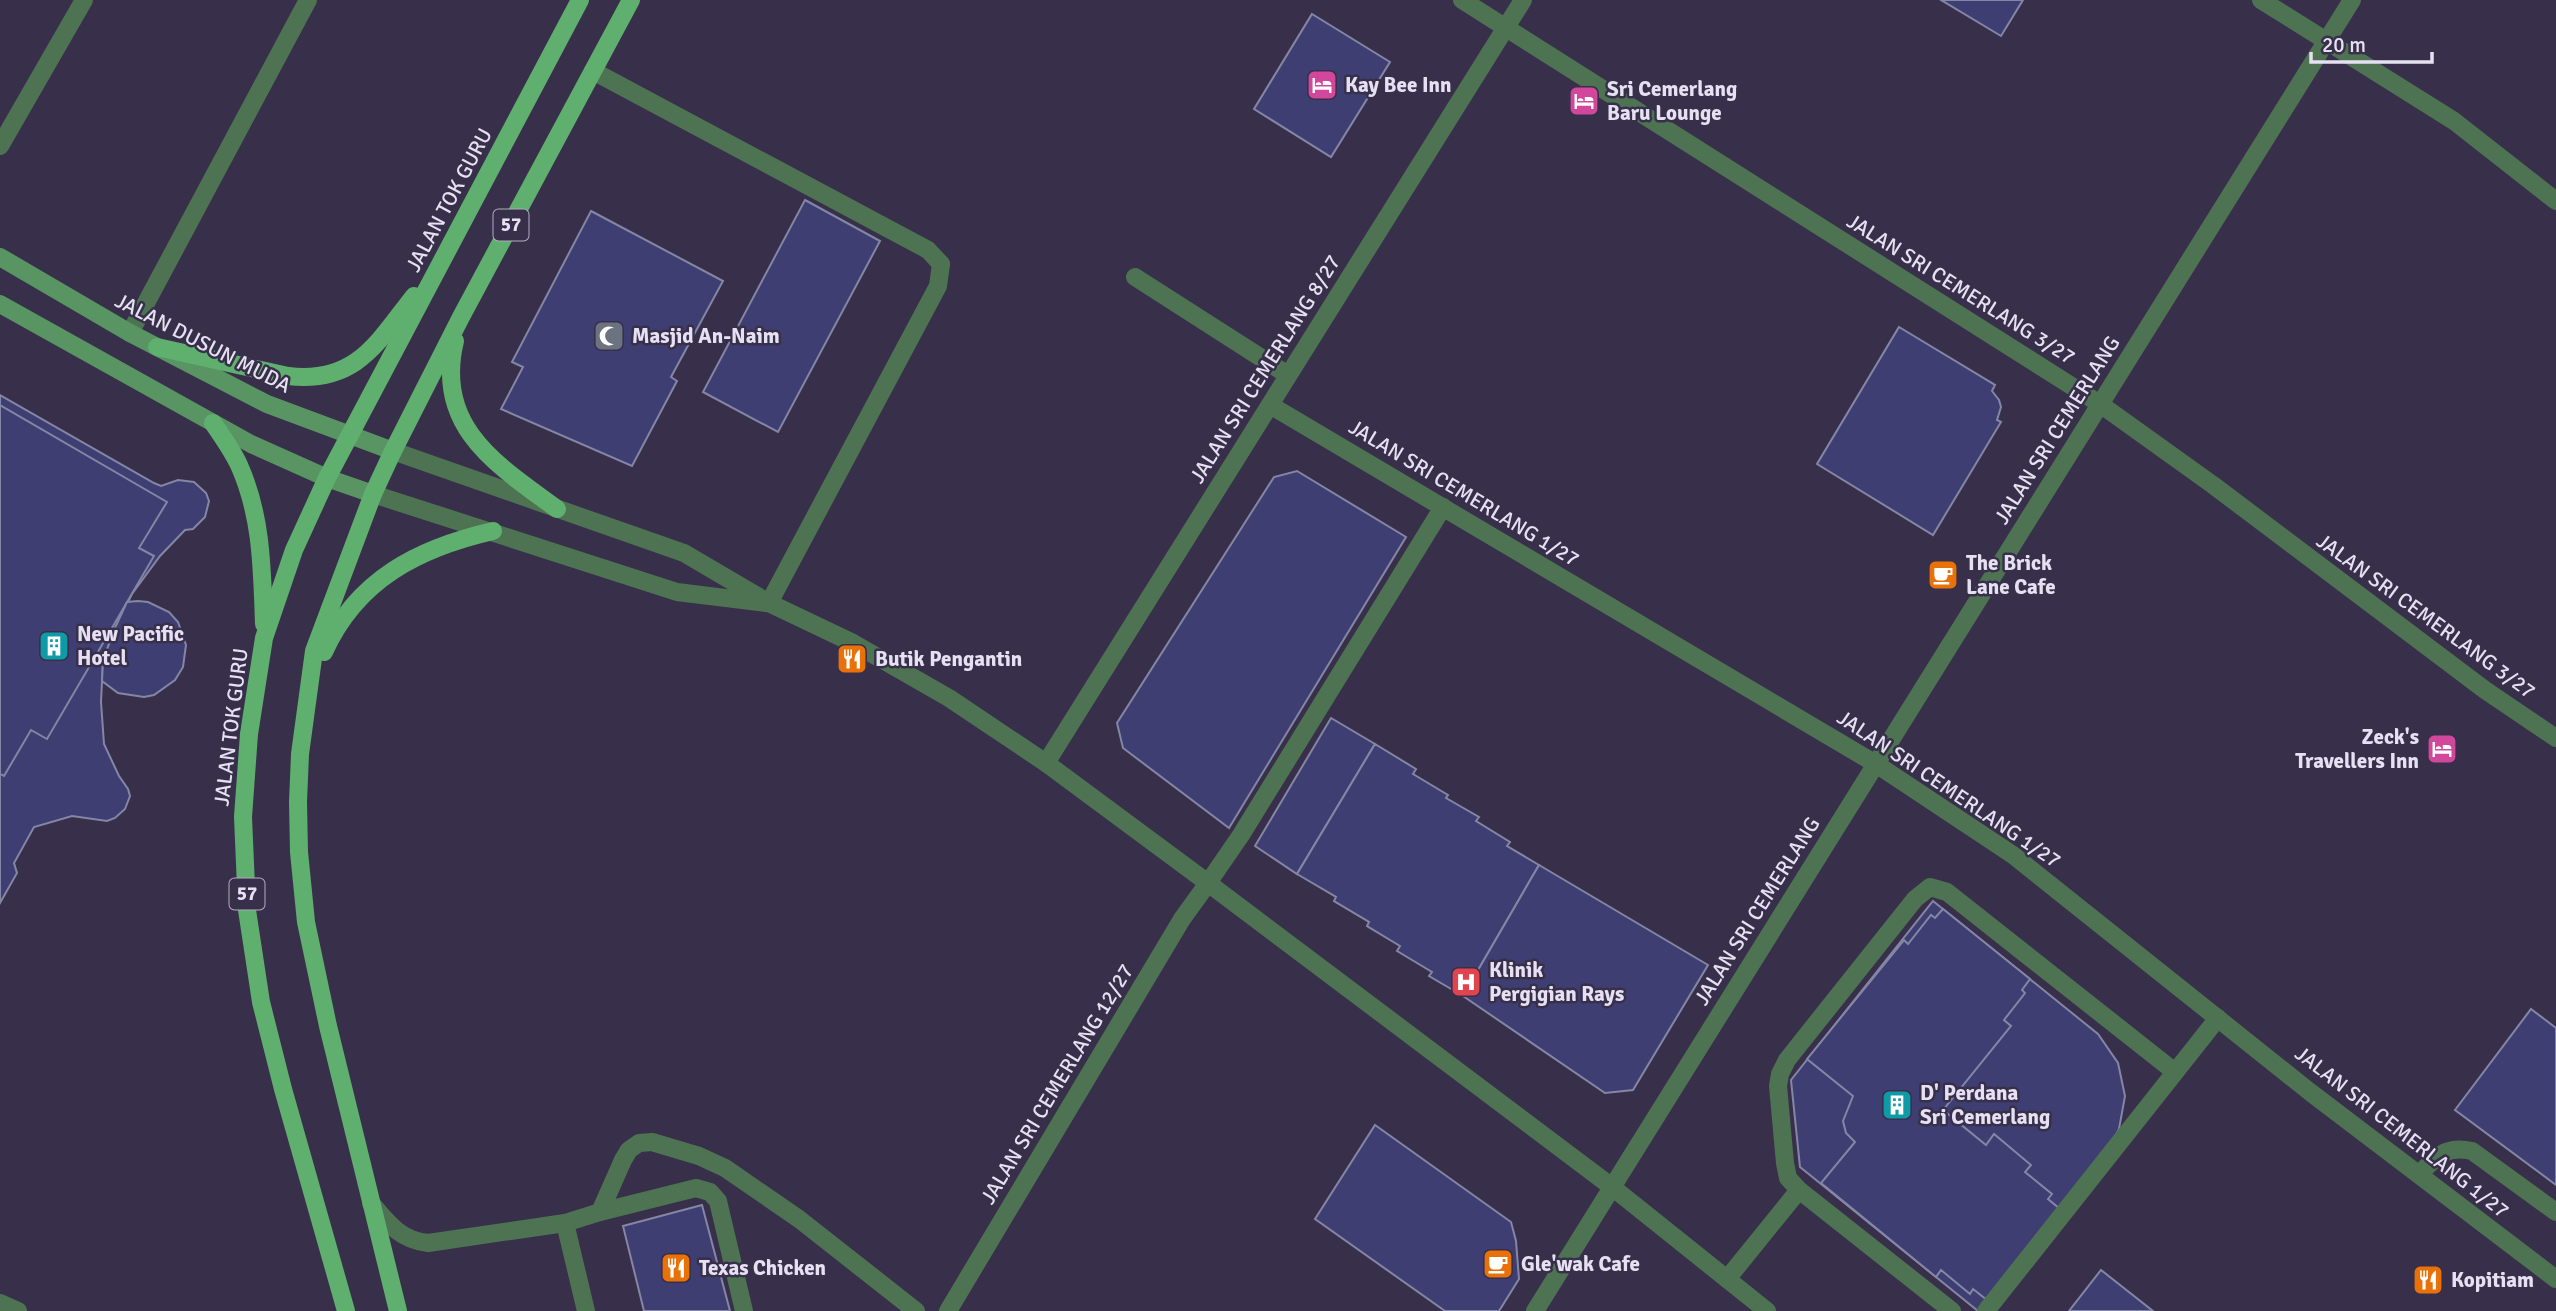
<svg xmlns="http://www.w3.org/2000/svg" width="2556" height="1311" font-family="Signika,sans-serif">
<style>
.building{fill:#3f3e72;stroke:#8486a5;stroke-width:2}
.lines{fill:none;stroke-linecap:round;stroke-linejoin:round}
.service{stroke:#4e7353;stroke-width:18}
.minor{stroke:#4e7353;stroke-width:18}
.tertiary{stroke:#4e7353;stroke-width:18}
.secondary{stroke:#589562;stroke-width:18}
.primary{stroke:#5faf6e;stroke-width:18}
.labels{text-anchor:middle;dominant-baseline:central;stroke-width:5;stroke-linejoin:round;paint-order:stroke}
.shield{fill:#38304a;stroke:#b2acc0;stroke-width:2}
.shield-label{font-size:19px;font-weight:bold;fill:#e6e1f2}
.poi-label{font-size:21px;font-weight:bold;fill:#e6e1f2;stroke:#38304a;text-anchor:start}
.street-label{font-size:21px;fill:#e6e1f2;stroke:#38304a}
</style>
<rect width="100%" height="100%" fill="#38304a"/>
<!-- building -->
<g class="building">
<path d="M1941 0H2023L2001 36Z"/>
<path d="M1312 14 1390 62 1331 157 1254 109Z"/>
<path d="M805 200 880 241 778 432 703 392Z"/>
<path d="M591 211 723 281 671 377 677 381 632 466 501 409 523 367 512 362Z"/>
<path d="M1899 327 1995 385 1992 391 1999 400 2001 407 1997 420 2001 422 1933 535 1817 464Z"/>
<path d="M0 395 154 483 161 486 178 480 194 482 206 493 209 501 205 517 193 529 185 530 160 556 132 594 114 630 103 661 101 702 104 744 119 776 128 789 130 796 125 809 115 818 107 821 72 816 34 827 14 863 17 873 0 903Z"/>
<path d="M0 405 167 502 139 548 154 556 47 739 31 730 4 776 0 774Z"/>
<path d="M1297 471 1406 537 1229 828 1123 748 1117 723 1274 477Z"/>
<path d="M138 601 148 602 169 612 178 622 186 645 183 667 175 680 154 695 144 697 118 693 102 681 103 661 114 630 127 602Z"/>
<path d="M1331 718 1375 744 1297 874 1255 846Z"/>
<path d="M1375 744 1416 769 1413 774 1448 795 1446 798 1479 817 1476 821 1510 842 1507 846 1539 865 1463 996 1429 976 1432 972 1397 951 1400 946 1367 926 1369 922 1334 901 1336 897 1297 874Z"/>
<path d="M1539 865 1708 965 1633 1090 1605 1093 1463 996Z"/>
<path d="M1933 901 2098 1034 2118 1063 2125 1096 2119 1129 2112 1143 1978 1311 1800 1167 1791 1080Z"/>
<path d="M1943 909 2030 979 2022 990 2025 993 2004 1020 2011 1026 1943 1110 1986 1145 1994 1134 2031 1165 2025 1172 2052 1194 2048 1199 2060 1209 1987 1300 1973 1289 1970 1294 1941 1270 1936 1277 1821 1183 1855 1142 1846 1133 1843 1121 1853 1096 1807 1059 1904 940 1908 944 1931 915 1935 918Z"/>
<path d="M2531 1009 2556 1028V1185L2455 1110Z"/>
<path d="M1375 1125 1511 1222 1516 1241 1519 1279 1499 1311H1445L1315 1219Z"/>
<path d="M702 1205 730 1311H644L623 1226Z"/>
<path d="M2101 1270 2153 1311H2069Z"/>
</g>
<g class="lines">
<!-- service -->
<g class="service">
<path d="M593 71 928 250 941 264"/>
<path d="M130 333 308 0"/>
<path d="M1208 883 1241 835 1443 507"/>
<path d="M2419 1174C2437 1157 2445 1145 2472 1151L2556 1212"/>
<path d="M371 1203C388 1223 400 1240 428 1243L565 1223 586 1311"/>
<path d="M600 1212 696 1188 710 1192 718 1201 744 1311"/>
<path d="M565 1223 600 1212 623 1160 629 1150 639 1143 652 1142 699 1156 725 1168 799 1219 916 1311"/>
<path d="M1727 1279 1799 1190"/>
<path d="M1952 1311 1799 1190 1788 1178 1785 1163 1778 1086 1780 1074 1787 1060 1915 899 1930 887 1947 892 2175 1072"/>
<path d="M1986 1311 2218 1018"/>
</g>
<!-- minor -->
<g class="minor">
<path d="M1462 0 2100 404 2213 485 2485 690 2556 738"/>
<path d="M2261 0 2454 121 2556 201"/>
<path d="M0 146 84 0"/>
<path d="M1135 277 1288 375"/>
<path d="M1270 405 1876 764 2013 855 2310 1092 2556 1279"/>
<path d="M769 603 938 286 941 264"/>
<path d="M1046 763 1523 0"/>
<path d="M0 1303 18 1311"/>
<path d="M948 1311 1182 919 1208 883"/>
<path d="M1535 1311 2352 0"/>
</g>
<!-- tertiary -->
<g class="tertiary">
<path d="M393 451 684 553 769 603 853 643 949 698 1046 763 1208 883 1612 1187 1767 1311"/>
<path d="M373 494 677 592 766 603"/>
</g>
<!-- secondary -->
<g class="secondary">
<path d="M0 257 130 333 267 404 393 451"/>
<path d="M0 304 251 444 327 478 373 494"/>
</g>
<!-- primary -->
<g class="primary">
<path d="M455 341C434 427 497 465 557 509"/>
<path d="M157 347 288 376C356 384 377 343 414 296"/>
<path d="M213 423C222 436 232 450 239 465 262 516 262 569 264 624"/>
<path d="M324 652C357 579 419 548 493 531"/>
<path d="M346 1311 283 1089 261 1002 247 910 243 817 249 734 264 638 294 550 327 478 580 0"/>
<path d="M398 1311 328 1026 306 922 299 852 298 802 300 754 314 651 373 494 393 451 461 317 631 0"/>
</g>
</g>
<!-- icons -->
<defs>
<g id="hotel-square" transform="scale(1.575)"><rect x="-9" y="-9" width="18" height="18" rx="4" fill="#d1479c" stroke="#38304a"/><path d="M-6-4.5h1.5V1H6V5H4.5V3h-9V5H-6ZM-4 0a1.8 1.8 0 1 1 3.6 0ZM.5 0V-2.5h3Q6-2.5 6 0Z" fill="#fff"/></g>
<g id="mosque-square" transform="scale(1.575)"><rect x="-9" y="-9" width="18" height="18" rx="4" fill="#6b7280" stroke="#38304a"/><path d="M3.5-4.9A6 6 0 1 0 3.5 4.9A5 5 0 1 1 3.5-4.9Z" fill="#fff"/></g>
<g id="cafe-square" transform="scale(1.575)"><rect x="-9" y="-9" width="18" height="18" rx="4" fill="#e8710a" stroke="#38304a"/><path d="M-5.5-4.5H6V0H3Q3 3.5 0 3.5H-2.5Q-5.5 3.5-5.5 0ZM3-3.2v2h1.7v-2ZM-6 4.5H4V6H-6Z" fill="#fff"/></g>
<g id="building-square" transform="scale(1.575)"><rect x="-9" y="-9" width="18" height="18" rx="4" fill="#0f9aa8" stroke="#38304a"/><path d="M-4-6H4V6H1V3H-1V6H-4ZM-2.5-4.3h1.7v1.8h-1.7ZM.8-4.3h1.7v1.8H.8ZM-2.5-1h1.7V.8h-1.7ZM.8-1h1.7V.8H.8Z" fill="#fff"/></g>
<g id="restaurant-square" transform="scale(1.575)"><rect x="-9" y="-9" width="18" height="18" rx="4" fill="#e8710a" stroke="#38304a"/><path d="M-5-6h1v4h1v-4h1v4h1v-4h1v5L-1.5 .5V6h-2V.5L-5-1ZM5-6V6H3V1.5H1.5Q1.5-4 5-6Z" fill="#fff"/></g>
<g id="hospital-square" transform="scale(1.575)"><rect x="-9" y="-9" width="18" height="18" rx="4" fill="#e0444e" stroke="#38304a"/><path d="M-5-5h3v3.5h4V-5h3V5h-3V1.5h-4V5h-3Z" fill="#fff"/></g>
</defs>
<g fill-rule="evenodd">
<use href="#hotel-square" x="1322" y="85"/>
<use href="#hotel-square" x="1584" y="101"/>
<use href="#mosque-square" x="609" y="336"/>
<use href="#cafe-square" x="1943" y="575"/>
<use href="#building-square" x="54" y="646"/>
<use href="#restaurant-square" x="852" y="659"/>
<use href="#hotel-square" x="2442" y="749"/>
<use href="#hospital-square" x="1466" y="982"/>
<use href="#building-square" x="1897" y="1105"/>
<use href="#cafe-square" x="1498" y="1264"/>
<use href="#restaurant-square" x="676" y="1268"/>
<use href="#restaurant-square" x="2428" y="1280"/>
</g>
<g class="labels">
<!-- shield labels -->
<g class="shield">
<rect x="493.5" y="209.5" width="35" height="31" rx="5"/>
<rect x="229.5" y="878.5" width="35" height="31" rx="5"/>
</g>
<g class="shield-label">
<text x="511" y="225">57</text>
<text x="247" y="894">57</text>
</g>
<!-- poi labels -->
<g class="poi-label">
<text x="1345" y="85">Kay Bee Inn</text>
<text x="1607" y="89">Sri Cemerlang<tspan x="1607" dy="24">Baru Lounge</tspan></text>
<text x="632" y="336">Masjid An-Naim</text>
<text x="1966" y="563">The Brick<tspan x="1966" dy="24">Lane Cafe</tspan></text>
<text x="77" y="634">New Pacific<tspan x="77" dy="24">Hotel</tspan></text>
<text x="875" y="659">Butik Pengantin</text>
<text x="2419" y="737" text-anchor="end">Zeck's<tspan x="2419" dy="24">Travellers Inn</tspan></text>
<text x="1489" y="970">Klinik<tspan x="1489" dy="24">Pergigian Rays</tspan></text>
<text x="1920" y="1093">D' Perdana<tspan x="1920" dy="24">Sri Cemerlang</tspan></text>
<text x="1521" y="1264">Gle'wak Cafe</text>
<text x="699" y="1268">Texas Chicken</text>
<text x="2451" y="1280">Kopitiam</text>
</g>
<!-- street labels -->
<g class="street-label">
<text transform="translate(449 200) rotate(-62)">JALAN TOK GURU</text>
<text transform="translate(1961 289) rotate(32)">JALAN SRI CEMERLANG 3/27</text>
<text transform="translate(203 343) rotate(27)">JALAN DUSUN MUDA</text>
<text transform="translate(1265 369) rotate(-58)">JALAN SRI CEMERLANG 8/27</text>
<text transform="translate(2057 430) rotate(-58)">JALAN SRI CEMERLANG</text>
<text transform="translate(1464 493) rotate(31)">JALAN SRI CEMERLANG 1/27</text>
<text transform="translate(2426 616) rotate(36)">JALAN SRI CEMERLANG 3/27</text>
<text transform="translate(231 727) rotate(-83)">JALAN TOK GURU</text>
<text transform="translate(1949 789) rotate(34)">JALAN SRI CEMERLANG 1/27</text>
<text transform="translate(1757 911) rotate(-58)">JALAN SRI CEMERLANG</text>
<text transform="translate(1057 1084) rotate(-59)">JALAN SRI CEMERLANG 12/27</text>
<text transform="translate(2402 1132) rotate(38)">JALAN SRI CEMERLANG 1/27</text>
</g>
</g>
<!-- scale -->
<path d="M2311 52v10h121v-10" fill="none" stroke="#e6e1f2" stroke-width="3.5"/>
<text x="2322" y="52" font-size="21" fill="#e6e1f2" stroke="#38304a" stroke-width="5" paint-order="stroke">20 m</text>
</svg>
